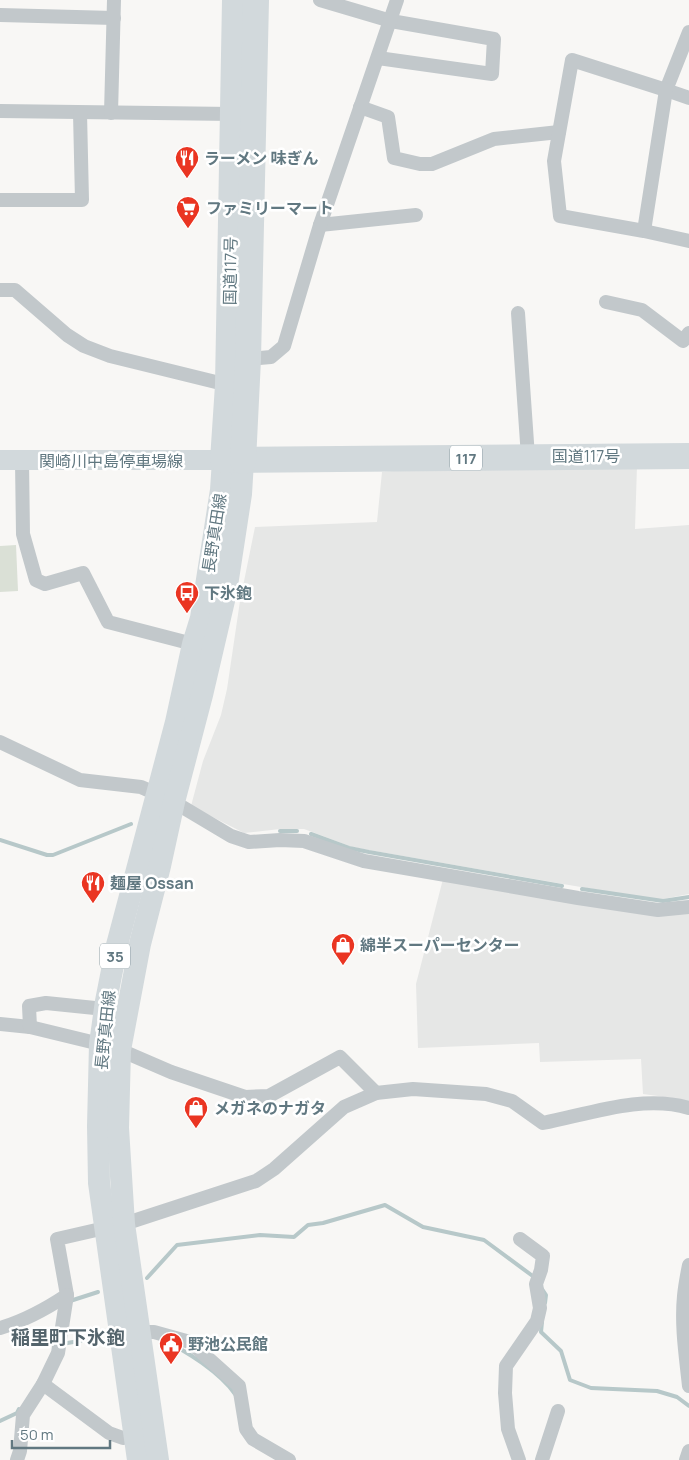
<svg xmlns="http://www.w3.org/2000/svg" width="689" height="1460" font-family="Manrope,'Noto Sans JP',sans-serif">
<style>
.built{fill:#e6e7e6}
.green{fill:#dae0d6}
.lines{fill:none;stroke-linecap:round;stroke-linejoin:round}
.stream{stroke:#b7c8c9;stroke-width:4}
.street{stroke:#c2c8cb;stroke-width:14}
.secondary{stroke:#d2d9dc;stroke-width:20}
.primary{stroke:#d2d9dc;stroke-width:22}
.highway{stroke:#d2d9dc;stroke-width:26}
.labels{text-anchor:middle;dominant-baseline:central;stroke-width:5;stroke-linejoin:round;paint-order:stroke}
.shield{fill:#fff;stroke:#90a0a7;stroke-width:1}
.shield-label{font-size:15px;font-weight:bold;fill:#617881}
.poi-label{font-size:16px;font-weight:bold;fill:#617881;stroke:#fff;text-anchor:start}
.street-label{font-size:16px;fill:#617881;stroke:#fff}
.quarter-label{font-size:19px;font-weight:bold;fill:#54646c;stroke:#fff}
</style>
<rect width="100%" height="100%" fill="#f8f7f5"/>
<!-- built -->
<g class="built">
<path d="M637 466 635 529 689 525V894L658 900 563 884 352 847 304 829H280L244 833 191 806 203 761 221 715 227 689 240 601 255 527 377 522 382 472 437 467Z"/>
<path d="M443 879 689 909V1102L673 1098 643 1094 641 1059 540 1062 539 1043 418 1048 416 984Z"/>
</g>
<!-- green -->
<path class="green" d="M16 545 18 591 0 592V546Z"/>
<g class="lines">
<!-- stream -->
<g class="stream">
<path d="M280 831H297"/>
<path d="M311 834 349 848 369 852 562 886"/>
<path d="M0 840 47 855H53L131 824"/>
<path d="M582 889 663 901 689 897"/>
<path d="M147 1278 177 1245 260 1235 294 1237 308 1225 323 1223 385 1205 423 1227 484 1240 534 1277"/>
<path d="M542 1289 546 1295 545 1303"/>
<path d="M70 1301 98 1292"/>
<path d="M542 1322 541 1332 561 1351 570 1380 591 1388 657 1391 677 1397 689 1406"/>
<path d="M163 1341C185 1349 221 1374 235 1394"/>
<path d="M62 1344 101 1337"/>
<path d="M0 1421 17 1413 19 1409"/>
</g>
<!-- street -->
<g class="street">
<path d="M320 0 391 21 494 39 492 74 378 58"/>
<path d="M0 15 114 18"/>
<path d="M689 32 666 90 689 98"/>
<path d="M360 107 388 117 394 158 420 164H432L494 139 559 132"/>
<path d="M0 111 233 114"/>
<path d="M111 113 114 0"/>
<path d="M0 200H82L80 113"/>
<path d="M320 225 416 215"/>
<path d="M644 231 666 90 572 60 554 161 560 216 644 231 689 241"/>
<path d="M0 290H15L67 335 84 346 110 356 228 385"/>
<path d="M606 302 642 310 683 341 689 333"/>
<path d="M518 313 528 457"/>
<path d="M248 359 271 357 284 346 320 225 397 0"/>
<path d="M22 461 23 534 36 580 45 584 83 573 108 622 193 644"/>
<path d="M0 742 80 780 141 787 157 794"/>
<path d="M174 802 231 836 249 842 280 840 304 841 364 861 578 898 658 910 689 907"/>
<path d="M0 1024 30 1027 100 1044 120 1050 171 1072 245 1097 269 1096 340 1057 376 1093"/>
<path d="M30 1027 29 1006 46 1003 95 1008"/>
<path d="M124 1224 256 1181 274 1169 344 1107 376 1093 413 1089 486 1094 512 1101 543 1123C589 1114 643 1094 689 1108"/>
<path d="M689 1265C687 1275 685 1286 684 1296 681 1326 686 1357 689 1386"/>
<path d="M0 1328C24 1321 46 1309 67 1295L57 1239 105 1228"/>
<path d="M139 1332H154L190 1342 239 1386 246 1429 253 1439 289 1460"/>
<path d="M43 1384 109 1433 123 1438 135 1435"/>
<path d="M17 1460 20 1451 23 1415 43 1384 58 1353 67 1295"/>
<path d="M519 1460 508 1429 505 1393 506 1366 537 1321 540 1308 536 1284 541 1270 543 1256 520 1239"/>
<path d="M542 1460 558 1411"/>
<path d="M686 1460 689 1451"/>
</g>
<!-- secondary -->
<path class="secondary" d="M0 460H223"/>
<!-- primary -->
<g class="primary">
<path d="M138 1460 99 1183 98 1126 100 1044 106 1001 117 945 157 794 176 722 193 644 201 618 221 490 223 460"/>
<path d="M158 1460 124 1224 118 1128 120 1050 140 944 160 866 174 802 202 695 226 592 241 494 243 461"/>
</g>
<!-- highway -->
<g class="highway">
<path d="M235 0 228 385 223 460 689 456"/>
<path d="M243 461 248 359 256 0"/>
</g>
</g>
<!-- icons -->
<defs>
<g id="restaurant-pin" transform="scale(1.25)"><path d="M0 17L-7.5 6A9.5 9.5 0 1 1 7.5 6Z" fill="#ea3522" stroke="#fff"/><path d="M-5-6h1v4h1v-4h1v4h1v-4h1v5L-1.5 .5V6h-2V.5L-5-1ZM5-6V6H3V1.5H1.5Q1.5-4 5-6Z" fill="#fff"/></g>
<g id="supermarket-pin" transform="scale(1.25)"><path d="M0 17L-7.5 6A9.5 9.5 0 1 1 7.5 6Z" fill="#ea3522" stroke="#fff"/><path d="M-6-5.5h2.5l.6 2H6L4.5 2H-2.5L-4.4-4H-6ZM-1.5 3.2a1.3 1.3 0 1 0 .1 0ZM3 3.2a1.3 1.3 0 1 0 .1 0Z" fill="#fff"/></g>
<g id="bus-pin" transform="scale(1.25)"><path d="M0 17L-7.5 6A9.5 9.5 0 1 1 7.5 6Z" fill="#ea3522" stroke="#fff"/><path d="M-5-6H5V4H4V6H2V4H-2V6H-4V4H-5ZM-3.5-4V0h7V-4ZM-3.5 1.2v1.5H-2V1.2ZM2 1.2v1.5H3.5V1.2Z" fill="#fff"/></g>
<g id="shop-pin" transform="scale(1.25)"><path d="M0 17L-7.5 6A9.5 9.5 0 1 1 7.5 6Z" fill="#ea3522" stroke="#fff"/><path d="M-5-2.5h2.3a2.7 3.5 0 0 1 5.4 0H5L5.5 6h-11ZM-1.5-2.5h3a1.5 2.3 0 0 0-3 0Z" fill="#fff"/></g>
<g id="civic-pin" transform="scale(1.25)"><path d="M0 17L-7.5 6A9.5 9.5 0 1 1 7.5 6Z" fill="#ea3522" stroke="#fff"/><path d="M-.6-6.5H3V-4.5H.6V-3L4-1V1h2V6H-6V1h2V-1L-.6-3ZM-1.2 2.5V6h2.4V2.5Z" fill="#fff"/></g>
</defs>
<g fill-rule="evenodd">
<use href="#restaurant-pin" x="187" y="158"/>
<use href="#supermarket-pin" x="188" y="208"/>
<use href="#bus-pin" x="187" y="593"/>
<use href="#restaurant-pin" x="93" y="883"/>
<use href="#shop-pin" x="343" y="945"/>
<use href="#shop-pin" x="196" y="1108"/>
<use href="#civic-pin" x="171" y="1344"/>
</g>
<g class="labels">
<!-- shield labels -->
<g class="shield">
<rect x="450" y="445.5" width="32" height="25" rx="4"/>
<rect x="100" y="943.5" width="30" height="25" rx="4"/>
</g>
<g class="shield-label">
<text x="466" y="458">117</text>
<text x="115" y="956">35</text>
</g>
<!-- poi labels -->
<g class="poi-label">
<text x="204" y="158">ラーメン 味ぎん</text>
<text x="206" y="208">ファミリーマート</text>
<text x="204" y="593">下氷鉋</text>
<text x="110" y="883">麺屋 Ossan</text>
<text x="360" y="945">綿半スーパーセンター</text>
<text x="214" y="1108">メガネのナガタ</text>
<text x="188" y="1344">野池公民館</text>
</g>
<!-- street labels -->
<g class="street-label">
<text transform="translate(230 271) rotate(-89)">国道117号</text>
<text x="586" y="456">国道117号</text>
<text x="111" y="461">関崎川中島停車場線</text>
<text transform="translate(214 533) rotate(-81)">長野真田線</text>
<text transform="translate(105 1030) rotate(-84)">長野真田線</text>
</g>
<!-- quarter labels -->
<g class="quarter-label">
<text x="68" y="1337">稲里町下氷鉋</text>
</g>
</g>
<!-- scale -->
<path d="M12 1440v8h98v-8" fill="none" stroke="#617881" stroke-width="2.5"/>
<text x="20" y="1440" font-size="15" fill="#617881" stroke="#ffffff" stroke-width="4" paint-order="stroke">50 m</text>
</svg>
